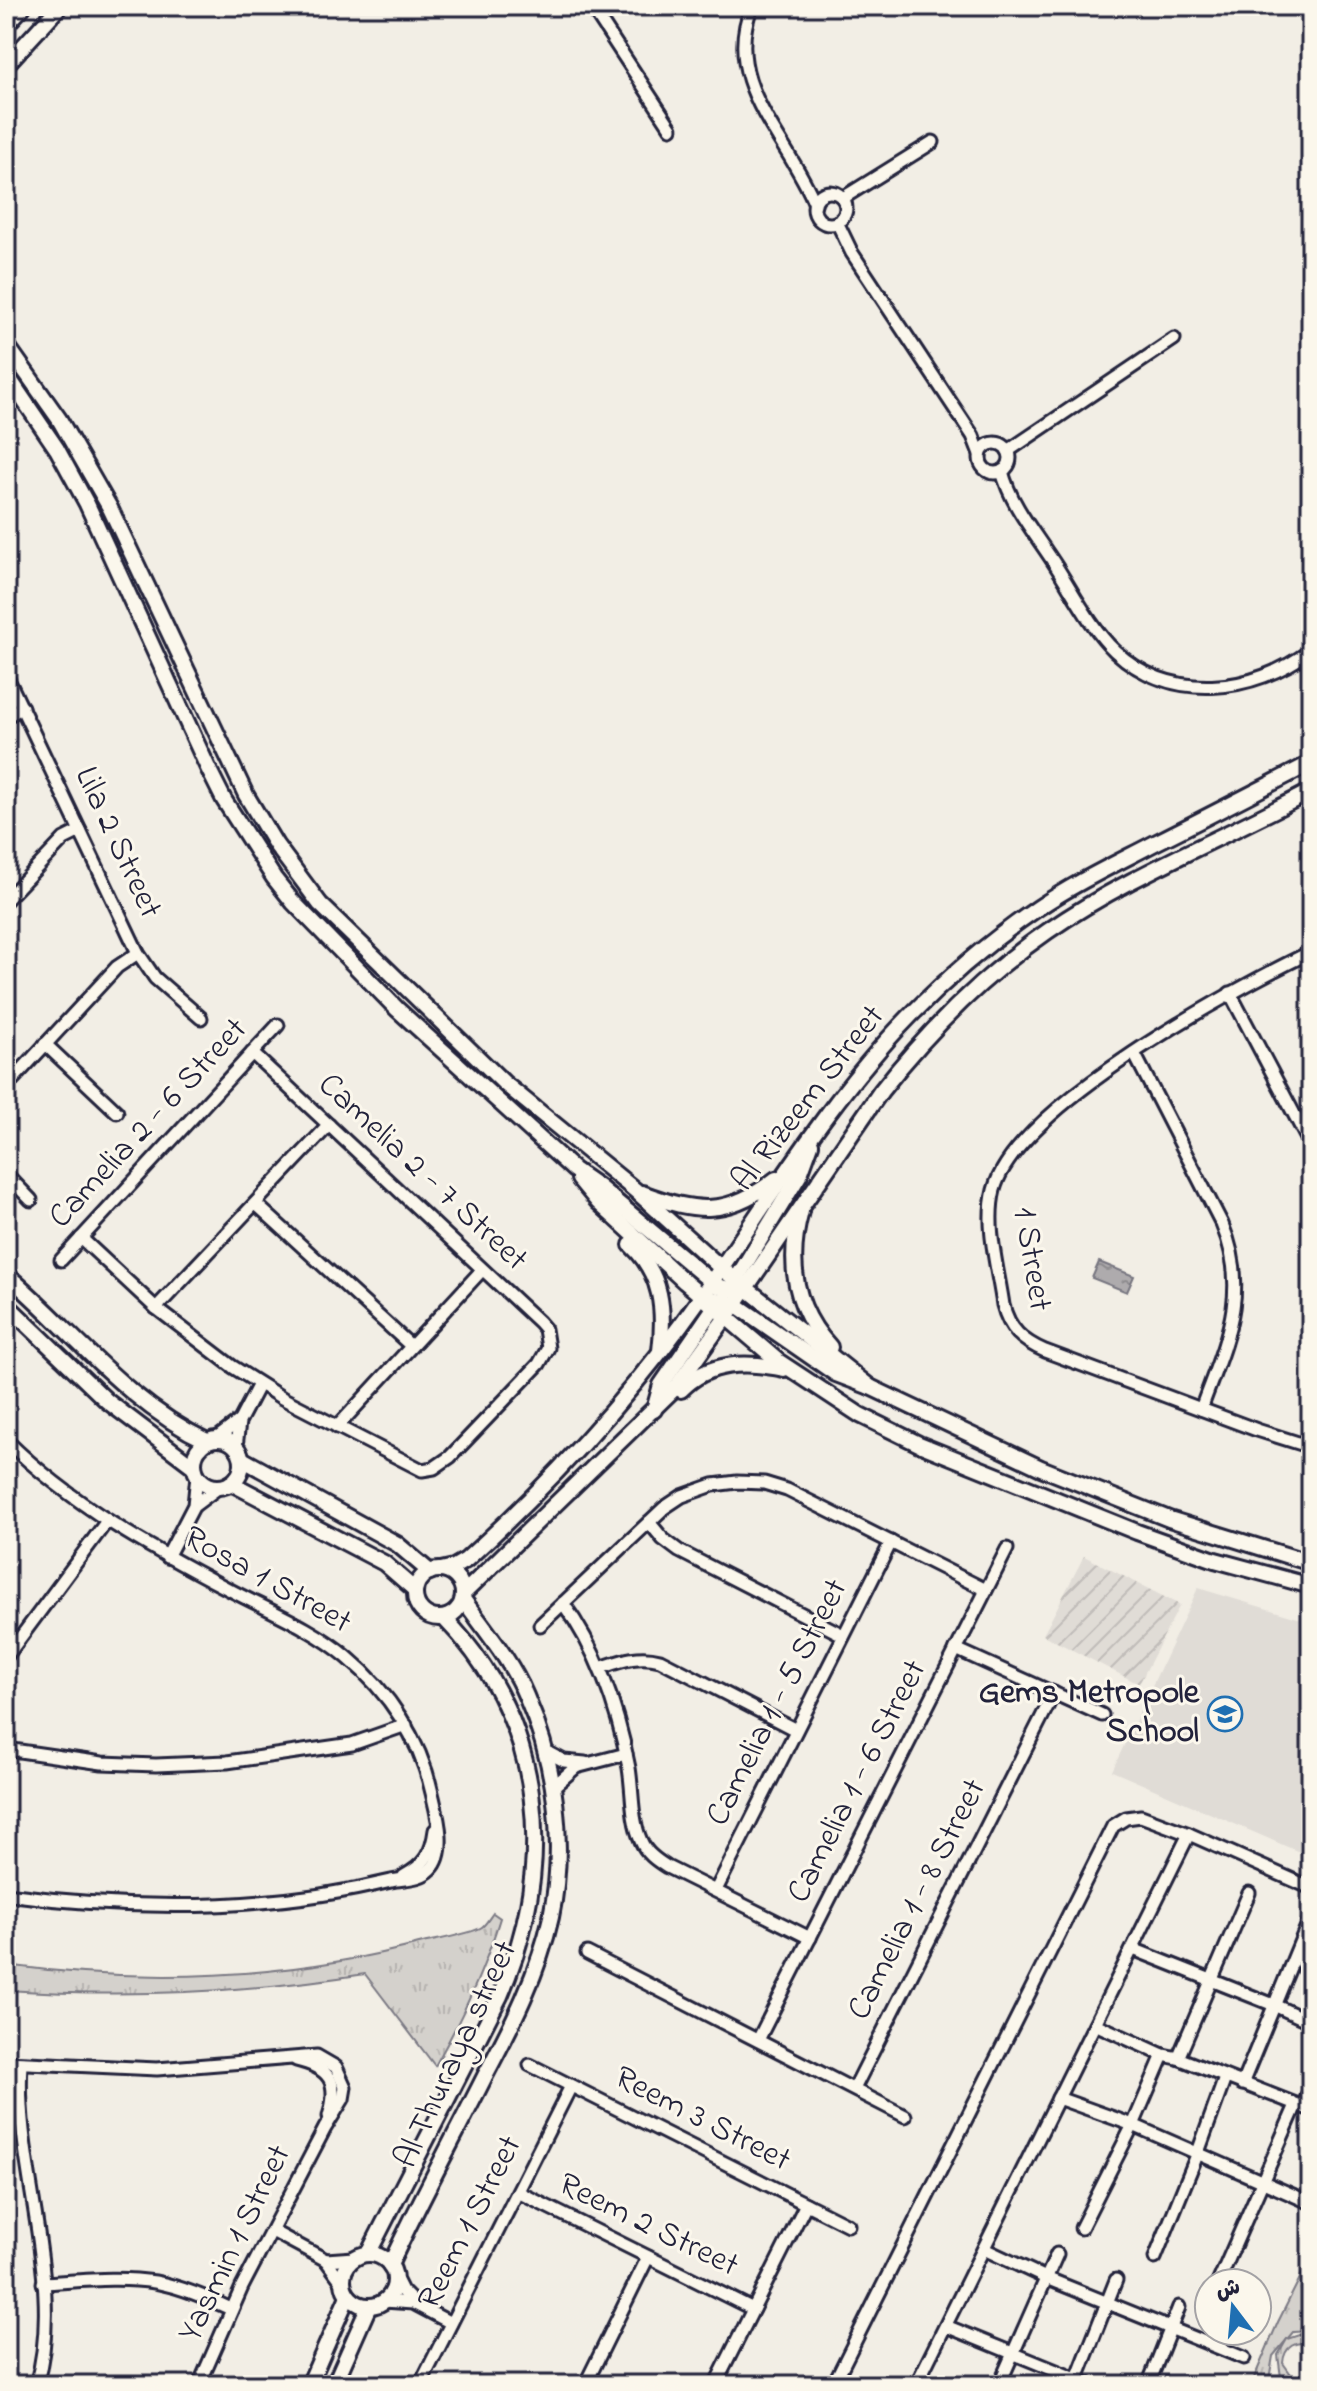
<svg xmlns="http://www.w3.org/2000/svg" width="1317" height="2391" font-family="'Indie Flower','Playpen Sans Arabic',sans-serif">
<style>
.built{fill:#e0dcd6}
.industrial{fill:url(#industrial-furrows)}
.grass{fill:url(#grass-tufts);stroke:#7b7a84;stroke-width:2}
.water{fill:url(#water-ripples);stroke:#76747f;stroke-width:2}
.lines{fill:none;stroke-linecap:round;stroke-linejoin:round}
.minor-casing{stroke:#22223b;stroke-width:17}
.tertiary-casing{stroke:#22223b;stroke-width:20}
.primary-casing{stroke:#22223b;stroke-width:24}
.minor{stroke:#fbf7ec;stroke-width:11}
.tertiary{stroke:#fbf7ec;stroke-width:14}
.primary{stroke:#fbf7ec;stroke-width:18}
.labels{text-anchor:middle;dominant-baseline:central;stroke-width:6;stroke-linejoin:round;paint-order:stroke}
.street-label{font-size:34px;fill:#22223b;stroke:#fbf7ec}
.poi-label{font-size:34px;font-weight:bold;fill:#22223b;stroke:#fbf7ec;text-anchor:end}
</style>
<defs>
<pattern id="industrial-furrows" width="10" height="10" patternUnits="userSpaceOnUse" patternTransform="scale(2)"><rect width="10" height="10" fill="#e0dcd6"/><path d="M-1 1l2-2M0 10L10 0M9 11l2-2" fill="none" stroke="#c0bcb9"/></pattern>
<pattern id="grass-tufts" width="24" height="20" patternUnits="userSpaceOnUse" patternTransform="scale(2)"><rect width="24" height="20" fill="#d4d1cc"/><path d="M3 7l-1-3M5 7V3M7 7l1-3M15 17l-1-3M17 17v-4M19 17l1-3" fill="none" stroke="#b6b3b0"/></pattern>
<pattern id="water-ripples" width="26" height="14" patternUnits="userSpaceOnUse" patternTransform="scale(2)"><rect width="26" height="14" fill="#aeabad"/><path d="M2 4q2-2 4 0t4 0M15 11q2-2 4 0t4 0" fill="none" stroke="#8d8b8e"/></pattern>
</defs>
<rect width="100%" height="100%" fill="#f2eee5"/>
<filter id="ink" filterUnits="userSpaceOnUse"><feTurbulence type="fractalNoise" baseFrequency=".0125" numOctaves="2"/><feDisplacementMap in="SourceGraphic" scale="16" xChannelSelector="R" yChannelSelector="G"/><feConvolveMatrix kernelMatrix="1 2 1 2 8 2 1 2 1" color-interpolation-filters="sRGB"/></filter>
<g filter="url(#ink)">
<!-- built -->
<path class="built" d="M1198 1588 1311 1622V1857L1112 1771Z"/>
<!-- industrial -->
<path class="industrial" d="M1084 1556 1180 1605 1139 1684 1043 1635Z"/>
<!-- grass -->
<g class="grass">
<path d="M493 1913 500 1918C484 1971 462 2018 435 2066L365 1974C245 1993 127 1998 6 1990V1965C145 1984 287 1979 423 1943 436 1940 474 1933 482 1927 486 1924 490 1917 493 1913Z"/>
<path d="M1311 2256V2297L1306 2303 1304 2314 1311 2325V2331L1293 2332 1273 2356 1268 2385H1251L1278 2322Z"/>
<path d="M1302 2334 1311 2336V2345C1296 2339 1284 2347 1283 2363L1293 2377 1305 2378 1311 2376V2385H1282L1278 2355 1287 2339Z"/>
</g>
<!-- water -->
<path class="water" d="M1099 1262 1134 1276 1127 1292 1092 1278Z"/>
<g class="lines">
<!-- minor casing -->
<g class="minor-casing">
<g id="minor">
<path d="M591 6 671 128"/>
<path d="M752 6C720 82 789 139 815 204"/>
<circle cx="830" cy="208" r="16"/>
<path d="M843 198 933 142"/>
<path d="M837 222 852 253 973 436 980 454"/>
<circle cx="995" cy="458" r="15"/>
<path d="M1008 451 1174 339"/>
<path d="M1002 471C1011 506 1037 536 1056 566 1074 594 1091 628 1115 651 1171 703 1253 694 1311 650"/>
<path d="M6 675 138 953 155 978 201 1018"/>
<path d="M6 717 22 707"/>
<path d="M6 900 64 839 80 831"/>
<path d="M1311 952C1235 988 1015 1108 994 1190 985 1226 998 1269 1003 1305 1009 1329 1022 1341 1045 1351L1257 1430 1311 1447"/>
<path d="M1230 993 1311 1146"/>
<path d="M45 1044 117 1112"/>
<path d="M1134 1053 1222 1224C1251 1293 1225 1343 1201 1409"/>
<path d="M6 1087 117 967 138 953"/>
<path d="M6 1174 31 1200"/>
<path d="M256 1204 411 1346"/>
<path d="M81 1238 156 1308 233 1367 282 1398 422 1470 434 1468 450 1457 539 1364 548 1348 545 1329 539 1322 252 1053"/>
<path d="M61 1260 278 1025"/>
<path d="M156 1308 329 1125"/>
<path d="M337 1427 482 1270"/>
<path d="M217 1438 238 1422"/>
<path d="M6 1440C72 1505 150 1548 232 1591 270 1611 314 1629 347 1657 389 1692 420 1739 432 1793 437 1814 448 1852 431 1869 420 1880 405 1878 391 1881 265 1912 135 1911 6 1894"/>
<path d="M236 1447 239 1422 259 1384"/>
<path d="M195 1505 219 1487"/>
<path d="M649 1522 663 1539 679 1551 843 1635"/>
<path d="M167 1557 194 1505 197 1475"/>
<path d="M563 1603C598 1651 618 1710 629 1768 633 1792 631 1819 641 1841 646 1853 656 1860 667 1867L810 1938"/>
<path d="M540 1625 664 1508 682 1496 713 1485 737 1482 764 1483 787 1490 986 1590"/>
<path d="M956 1649 1102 1715"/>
<path d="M6 1657 107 1521"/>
<path d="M600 1668C621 1661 638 1654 660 1660L796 1730"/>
<path d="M6 1749 102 1763 156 1765 227 1762 352 1744 406 1725"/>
<path d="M545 1751 564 1761 585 1763"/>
<path d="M553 1787 576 1767 626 1754"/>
<path d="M404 1876C425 1865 432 1853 435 1830"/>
<path d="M716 1890 891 1542"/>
<path d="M1133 1949 1274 2005 1311 2022"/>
<path d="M587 1953 905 2116"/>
<path d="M1095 2024 1163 2055 1178 2058 1311 2110"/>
<path d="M758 2040 1007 1549"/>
<path d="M1178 2058 1249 1893"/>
<path d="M296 2060C329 2068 340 2081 329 2116"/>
<path d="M6 2062 157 2069 317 2056 336 2067 345 2087 343 2099 325 2128 242 2287 199 2385"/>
<path d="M21 2064C14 2169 66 2283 36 2385"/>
<path d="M530 2065 848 2225"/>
<path d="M1242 2084 1309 1921"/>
<path d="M854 2089 1054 1693"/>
<path d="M1058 2098 1133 2125 1311 2203"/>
<path d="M1303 2107 1311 2087"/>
<path d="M518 2192 753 2309"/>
<path d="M1081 2228 1133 2125 1163 2055"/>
<path d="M272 2231 326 2260 342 2282"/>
<path d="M984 2249 1046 2278 1244 2358"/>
<path d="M1155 2258 1197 2155 1225 2078"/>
<path d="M326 2260 354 2258"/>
<path d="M395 2277 402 2291 413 2302"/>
<path d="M43 2283C80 2281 119 2276 155 2282 182 2287 207 2298 231 2309"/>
<path d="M1218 2283 1296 2105"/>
<path d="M384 2301 413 2303 451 2323"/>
<path d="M946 2326 1091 2385"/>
<path d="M1075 2384 1116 2280"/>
<path d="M420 2385 571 2086"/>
<path d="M585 2385 648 2257"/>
<path d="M715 2385 806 2204"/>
<path d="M833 2385 1113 1826 1126 1818 1141 1816 1189 1834 1311 1888"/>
<path d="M916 2385 1189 1834"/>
<path d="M999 2385 1057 2254"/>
<path d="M1148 2385 1179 2307"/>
</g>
</g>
<!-- tertiary casing -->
<g class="tertiary-casing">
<g id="tertiary">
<path d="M6 65 60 6"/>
<path d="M6 344 59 419 110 508 246 795 276 845 320 904 504 1083 635 1190 721 1268 870 1387"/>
<path d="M6 374 57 449 87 504 208 768 224 800 274 878 293 902 397 1009 574 1170 600 1188 715 1285 730 1290 745 1287"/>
<path d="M579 1179 598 1202 685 1282 778 1361 860 1415 919 1444 1137 1532 1215 1560 1311 1586"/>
<path d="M642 1193C696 1213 728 1217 776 1179"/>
<path d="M801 1211C787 1261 794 1308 830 1347"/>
<path d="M631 1245C662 1274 665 1310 660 1351"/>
<path d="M6 1274C72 1330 126 1403 207 1441"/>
<path d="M732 1286 800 1174 811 1144"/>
<path d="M704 1297 735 1304 836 1374 870 1387 1041 1468 1169 1519 1311 1563"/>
<path d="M6 1304 107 1401 193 1466"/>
<path d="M681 1390C709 1361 746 1361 784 1369"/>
<path d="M654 1410 661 1385 718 1302"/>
<circle cx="218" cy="1463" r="24"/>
<path d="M242 1459 397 1544 430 1572"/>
<path d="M231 1483 384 1563 415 1590"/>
<circle cx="439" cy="1594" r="24"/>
<path d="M441 1570 454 1567 466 1560C553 1481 635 1391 703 1294 769 1201 828 1100 909 1017 948 977 991 940 1038 908 1075 883 1115 864 1155 843 1207 817 1259 790 1311 763"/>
<path d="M464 1593 676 1387 726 1317 881 1091C929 1030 984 975 1048 931 1129 875 1224 838 1311 791"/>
<circle cx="369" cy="2280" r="26"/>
<path d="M368 2254 500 1996C556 1866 547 1723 444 1618"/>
<path d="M390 2265C420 2200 454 2138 486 2074 512 2025 539 1972 551 1917 566 1844 556 1764 526 1696 511 1660 485 1630 463 1599"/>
<path d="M309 2385 348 2296"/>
<path d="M334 2385 369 2306"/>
</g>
</g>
<!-- primary casing -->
<g class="primary-casing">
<path id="primary" d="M6 22 21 6"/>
</g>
<!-- minor -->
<use href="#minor" class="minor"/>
<!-- tertiary -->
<use href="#tertiary" class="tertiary"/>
<!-- primary -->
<use href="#primary" class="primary"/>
</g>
</g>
<!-- icons -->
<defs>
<g id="school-ring" transform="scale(1.8)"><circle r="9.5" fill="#fbf7ec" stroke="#1f6fb2" stroke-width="1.5"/><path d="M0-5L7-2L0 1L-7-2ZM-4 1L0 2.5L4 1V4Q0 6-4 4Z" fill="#1f6fb2"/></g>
</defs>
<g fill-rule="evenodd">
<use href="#school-ring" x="1225" y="1714"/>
</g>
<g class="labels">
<!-- street labels -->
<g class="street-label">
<text transform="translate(117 843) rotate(65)">Lila 2 Street</text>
<text transform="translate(809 1099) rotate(-52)">Al Rizeem Street</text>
<text transform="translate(149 1124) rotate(-47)">Camelia 2 - 6 Street</text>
<text transform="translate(422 1173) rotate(43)">Camelia 2 - 7 Street</text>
<text transform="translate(1031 1259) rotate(81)">1 Street</text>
<text transform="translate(267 1581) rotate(29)">Rosa 1 Street</text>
<text transform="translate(778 1703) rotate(-63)">Camelia 1 - 5 Street</text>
<text transform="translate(858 1782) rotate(-63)">Camelia 1 - 6 Street</text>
<text transform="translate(918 1900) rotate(-63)">Camelia 1 - 8 Street</text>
<text transform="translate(457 2055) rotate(-65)">Al Thuraya street</text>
<text transform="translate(702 2120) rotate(27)">Reem 3 Street</text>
<text transform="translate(471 2223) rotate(-63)">Reem 1 Street</text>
<text transform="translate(648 2226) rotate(26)">Reem 2 Street</text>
<text transform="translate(236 2244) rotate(-64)">Yasmin 1 Street</text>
</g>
<!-- poi labels -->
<g class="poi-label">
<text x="1199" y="1694">Gems Metropole<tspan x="1199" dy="39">School</tspan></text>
</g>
</g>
<!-- margin -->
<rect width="1317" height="2391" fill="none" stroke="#fbf7ec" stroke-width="32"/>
<rect x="16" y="16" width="1285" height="2359" fill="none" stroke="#22223b" stroke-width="3" filter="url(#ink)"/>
<!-- north arrow -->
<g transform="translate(1233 2307) rotate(344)"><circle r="38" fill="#fbf7ec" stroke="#a4a2a5" stroke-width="2"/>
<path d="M0-6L14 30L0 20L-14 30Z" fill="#1f6fb2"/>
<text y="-12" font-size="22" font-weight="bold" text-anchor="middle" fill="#22223b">ش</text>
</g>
</svg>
